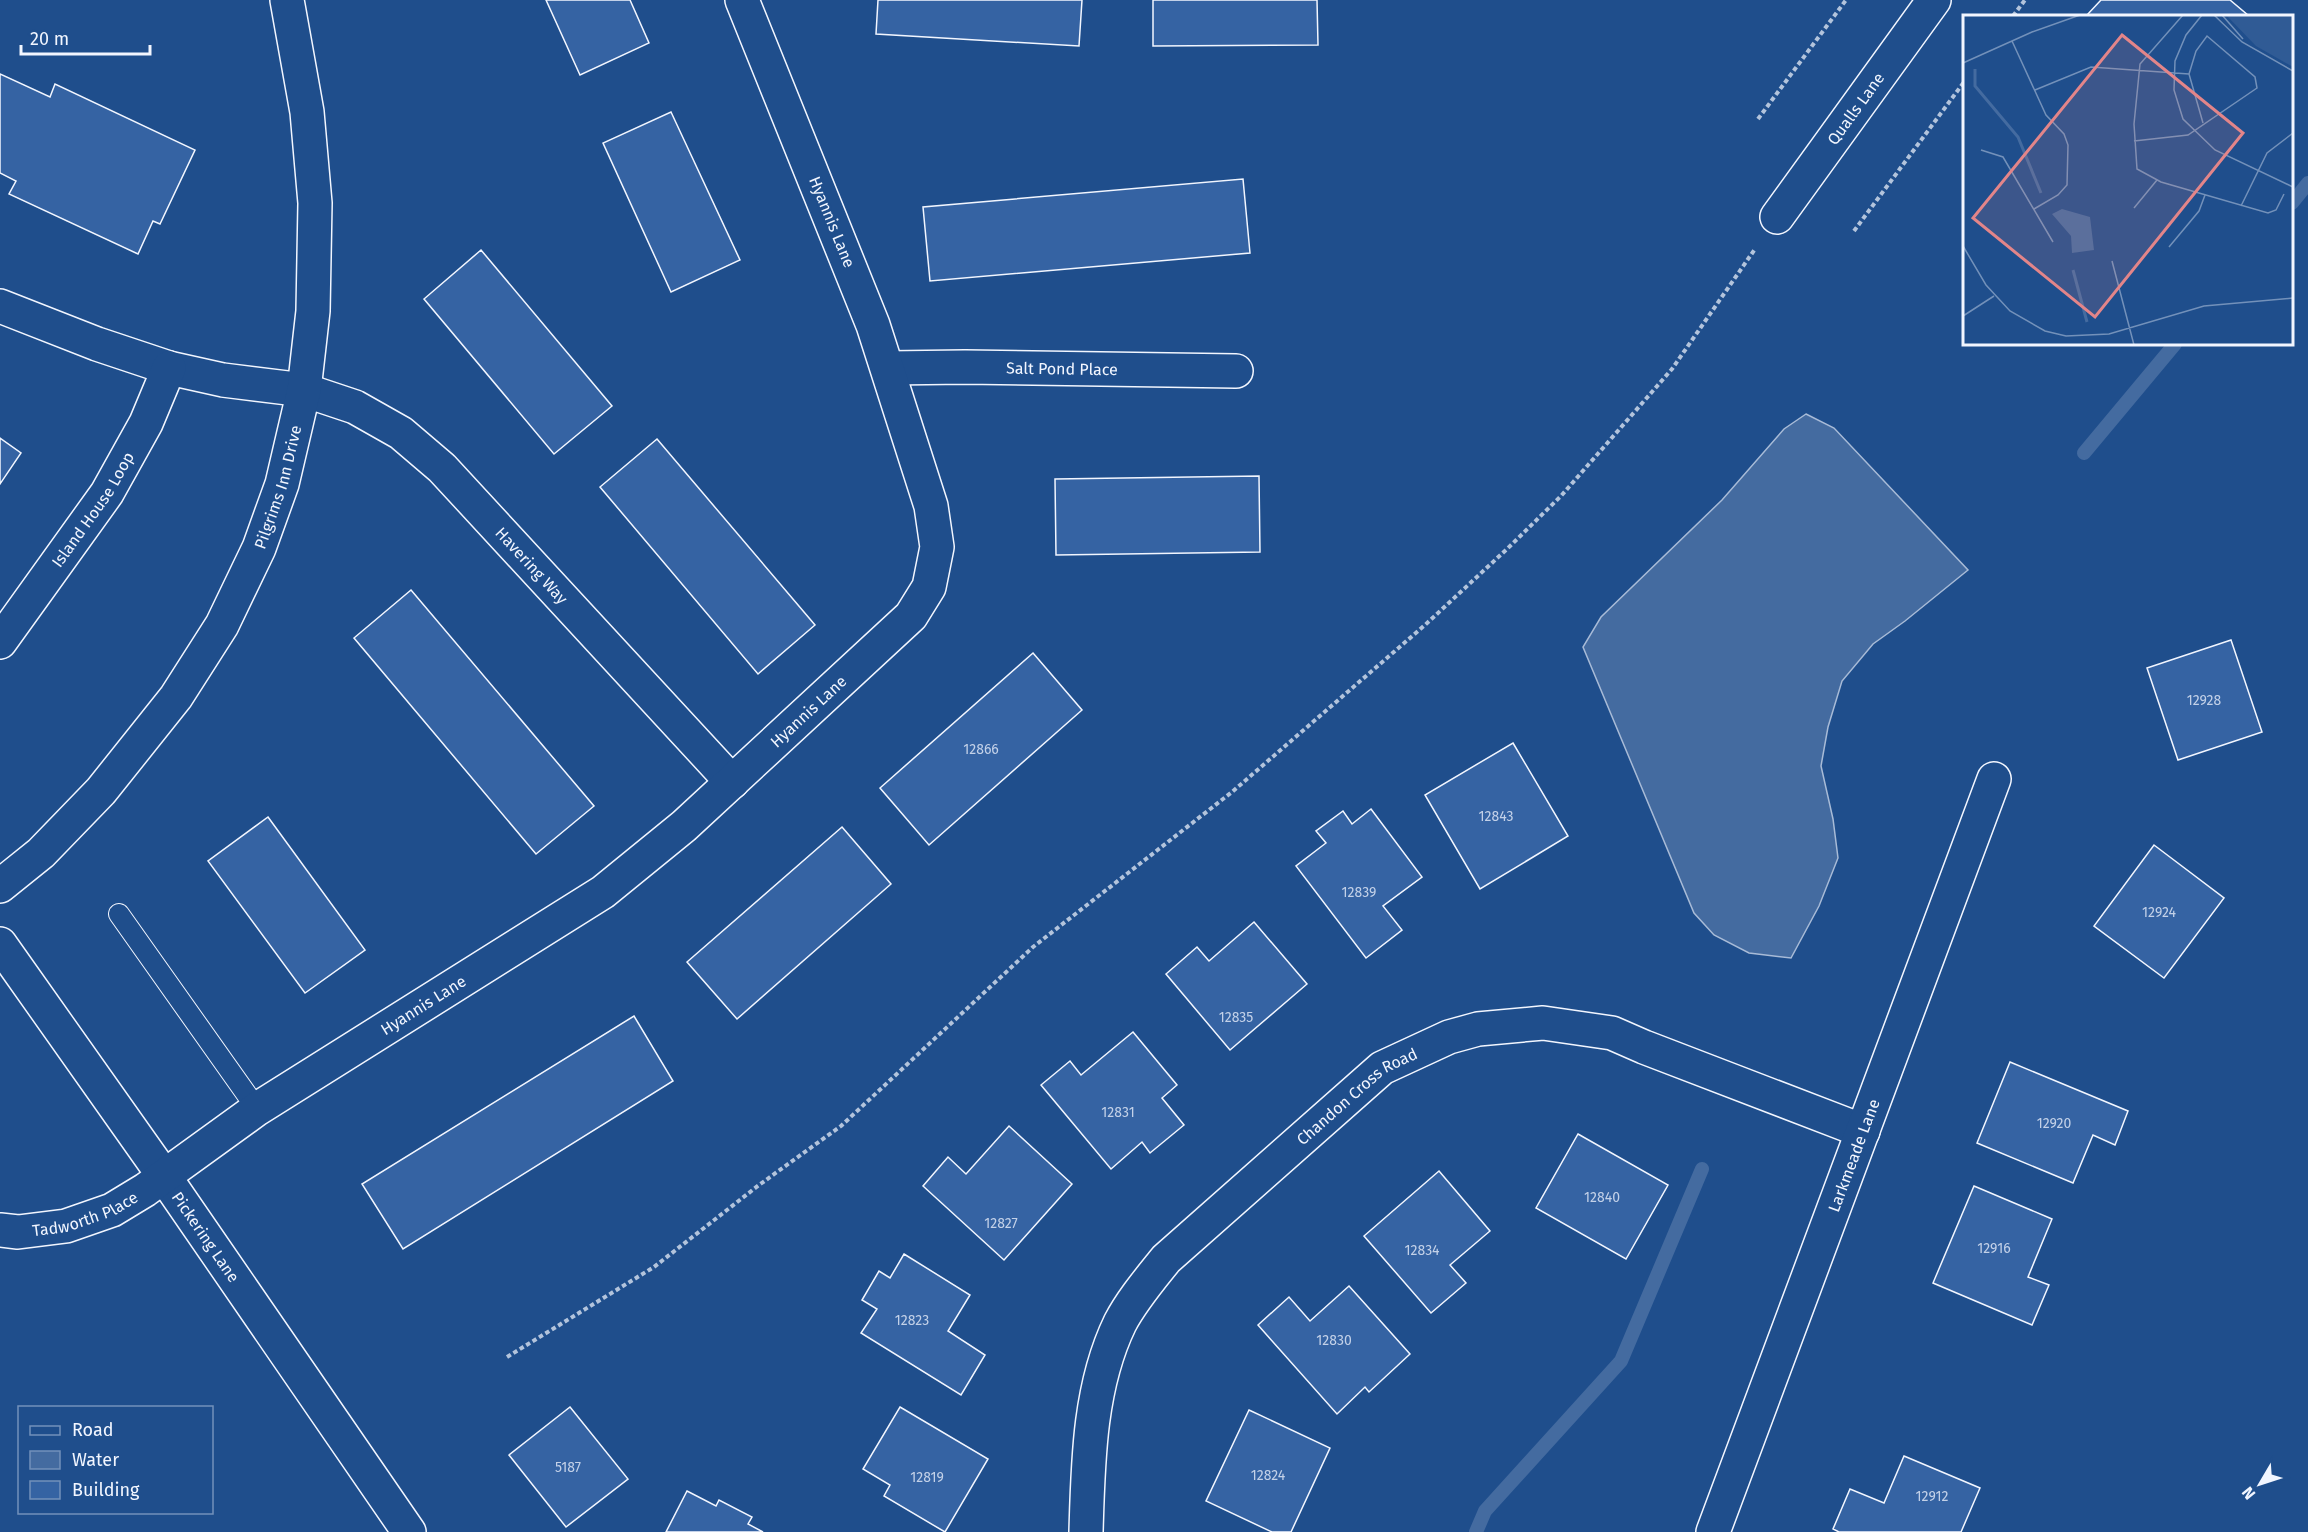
<svg xmlns="http://www.w3.org/2000/svg" width="2308" height="1532" font-family="'Fira Sans',sans-serif">
<style>
.water{fill:#446ba0;stroke:#a8bbd7;stroke-width:1.5}
.lines{fill:none;stroke-linecap:round;stroke-linejoin:round}
.stream{stroke:#446ba0;stroke-width:14}
.building{fill:#3563a3;stroke:#f2f6ff;stroke-width:1.5}
.service-casing{stroke:#f2f6ff;stroke-width:22}
.minor-casing{stroke:#f2f6ff;stroke-width:36}
.path{stroke:#b3c4dc;stroke-width:4;stroke-dasharray:4.5 3;stroke-linecap:butt}
.service{stroke:#1f4e8c;stroke-width:20}
.minor{stroke:#1f4e8c;stroke-width:33}
.labels{text-anchor:middle;dominant-baseline:central;stroke-width:4.5;stroke-linejoin:round;paint-order:stroke}
.number-label{font-size:14px;fill:#c3d1e8}
.street-label{font-size:16px;fill:#f2f6ff;stroke:#1f4e8c}
.inset-river{fill:none;stroke:#446ba0;stroke-width:3}
.inset-road{fill:none;stroke:#7391ba;stroke-width:1.5}
.view{fill:#e38589;fill-opacity:0.15;stroke:#e38589;stroke-width:3}
.inset-edge{fill:none;stroke:#f2f6ff;stroke-width:3}
</style>
<rect width="100%" height="100%" fill="#1f4e8c"/>
<!-- water -->
<path class="water" d="M1806 414 1834 428 1968 570 1905 621 1873 644 1842 681 1828 727 1821 766 1833 819 1838 858 1819 906 1791 958 1749 953 1714 935 1694 913 1583 647 1601 617 1722 500 1784 429Z"/>
<g class="lines">
<!-- stream -->
<g class="stream">
<path d="M2292 203 2308 183"/>
<path d="M2084 453 2175 344"/>
<path d="M1476 1532 1485 1511 1621 1361 1702 1169"/>
</g>
</g>
<!-- building -->
<g class="building">
<path d="M546 0H630L649 43 580 75Z"/>
<path d="M878 0H1082L1079 46 876 34Z"/>
<path d="M1153 0H1317L1318 45 1153 46Z"/>
<path d="M2101 0H2230L2249 16H2089L2087 15Z"/>
<path d="M0 74 50 97 55 84 195 150 160 224 153 221 138 254 9 194 16 181 0 173Z"/>
<path d="M671 112 740 260 671 292 603 143Z"/>
<path d="M1243 179 1250 253 930 281 923 207Z"/>
<path d="M481 250 612 406 554 454 424 299Z"/>
<path d="M0 438 21 453 0 484Z"/>
<path d="M657 439 815 625 758 674 600 487Z"/>
<path d="M1259 476 1260 552 1056 555 1055 479Z"/>
<path d="M411 590 594 806 536 854 354 638Z"/>
<path d="M2231 640 2262 732 2178 760 2147 668Z"/>
<path d="M1033 653 1082 710 929 845 880 788Z"/>
<path d="M1513 743 1568 836 1480 889 1425 795Z"/>
<path d="M1371 809 1422 877 1383 906 1402 930 1366 958 1296 866 1326 843 1316 831 1343 811 1352 824Z"/>
<path d="M268 817 365 950 305 993 208 861Z"/>
<path d="M842 827 891 884 737 1019 687 962Z"/>
<path d="M2154 845 2224 898 2164 978 2094 926Z"/>
<path d="M1254 922 1307 984 1230 1050 1166 974 1197 947 1209 961Z"/>
<path d="M634 1016 673 1081 403 1249 362 1184Z"/>
<path d="M1133 1032 1177 1085 1162 1098 1184 1125 1150 1153 1142 1142 1111 1169 1041 1085 1070 1061 1081 1075Z"/>
<path d="M2010 1062 2128 1111 2115 1145 2093 1135 2073 1183 1977 1143Z"/>
<path d="M1009 1126 1072 1184 1004 1260 923 1186 948 1157 966 1174Z"/>
<path d="M1578 1134 1668 1185 1626 1259 1536 1208Z"/>
<path d="M1439 1171 1490 1231 1450 1265 1466 1283 1431 1313 1364 1236Z"/>
<path d="M1974 1186 2052 1219 2028 1277 2049 1285 2032 1325 1933 1283Z"/>
<path d="M904 1254 970 1295 948 1331 985 1355 961 1395 861 1333 877 1309 862 1300 879 1271 890 1278Z"/>
<path d="M1349 1286 1410 1354 1369 1392 1365 1387 1337 1414 1258 1325 1289 1297 1310 1321Z"/>
<path d="M570 1407 628 1479 566 1527 509 1455Z"/>
<path d="M900 1407 988 1459 945 1532 884 1496 890 1485 863 1469Z"/>
<path d="M1249 1410 1330 1448 1291 1532H1272L1206 1501Z"/>
<path d="M1904 1456 1980 1488 1961 1532H1839L1833 1529 1850 1489 1884 1503Z"/>
<path d="M687 1491 716 1506 719 1500 752 1517 748 1524 763 1532H666Z"/>
</g>
<g class="lines">
<!-- service casing -->
<g class="service-casing">
<path id="service" d="M119 914 257 1109"/>
</g>
<!-- minor casing -->
<g class="minor-casing">
<g id="minor">
<path id="s1" d="M1777 217 1934 0"/>
<path id="s2" d="M0 306 97 344 169 368 223 380 304 390 355 407 401 433 442 468 732 782"/>
<path id="s3" d="M888 368 965 367 1236 371"/>
<path id="s4" d="M0 642 107 493 146 423 169 368"/>
<path id="s5" d="M0 886 41 853 101 791 176 697 222 625 259 548 282 484 304 390 313 311 315 203 307 112 287 0"/>
<path id="s6" d="M0 944 164 1176 409 1532"/>
<path id="s7" d="M0 1230 18 1232 66 1226 112 1210 145 1190 257 1109 603 892 684 826 911 616 929 587 937 547 931 506 873 325 742 0"/>
<path id="s8" d="M1086 1532C1088 1463 1089 1387 1120 1323 1132 1300 1150 1279 1166 1259L1382 1068 1449 1037 1478 1029 1543 1023 1612 1033 1644 1047 1863 1131"/>
<path id="s9" d="M1713 1532 1994 779"/>
</g>
</g>
<!-- path -->
<g class="path">
<path d="M2013 16 2025 0"/>
<path d="M1758 119 1846 0"/>
<path d="M1854 231 1964 82"/>
<path d="M507 1357 654 1267 759 1185 841 1126 1033 947 1232 792 1425 625 1507 549 1561 496 1672 369 1755 249"/>
</g>
<!-- service -->
<use href="#service" class="service"/>
<!-- minor -->
<use href="#minor" class="minor"/>
</g>
<g class="labels">
<!-- number labels -->
<g class="number-label">
<text x="2204" y="700">12928</text>
<text x="981" y="749">12866</text>
<text x="1496" y="816">12843</text>
<text x="1359" y="892">12839</text>
<text x="2159" y="912">12924</text>
<text x="1236" y="1017">12835</text>
<text x="1118" y="1112">12831</text>
<text x="2054" y="1123">12920</text>
<text x="1602" y="1197">12840</text>
<text x="1001" y="1223">12827</text>
<text x="1994" y="1248">12916</text>
<text x="1422" y="1250">12834</text>
<text x="912" y="1320">12823</text>
<text x="1334" y="1340">12830</text>
<text x="568" y="1467">5187</text>
<text x="1268" y="1475">12824</text>
<text x="927" y="1477">12819</text>
<text x="1932" y="1496">12912</text>
</g>
<!-- street labels -->
<g class="street-label">
<text stroke="none"><textPath href="#s1" startOffset="134">Qualls Lane</textPath></text>
<text transform="translate(832 222) rotate(68)">Hyannis Lane</text>
<text stroke="none"><textPath href="#s3" startOffset="174">Salt Pond Place</textPath></text>
<text stroke="none"><textPath href="#s5" startOffset="494">Pilgrims Inn Drive</textPath></text>
<text stroke="none"><textPath href="#s4" startOffset="162">Island House Loop</textPath></text>
<text stroke="none"><textPath href="#s2" startOffset="610">Havering Way</textPath></text>
<text stroke="none"><textPath href="#s7" startOffset="974">Hyannis Lane</textPath></text>
<text stroke="none"><textPath href="#s7" startOffset="488">Hyannis Lane</textPath></text>
<text stroke="none"><textPath href="#s8" startOffset="544">Chandon Cross Road</textPath></text>
<text stroke="none"><textPath href="#s9" startOffset="402">Larkmeade Lane</textPath></text>
<text stroke="none"><textPath href="#s7" startOffset="88">Tadworth Place</textPath></text>
<text stroke="none"><textPath href="#s6" startOffset="358">Pickering Lane</textPath></text>
</g>
</g>
<!-- overview -->
<g transform="translate(1963 15)">
<rect width="330" height="330" fill="#1f4e8c"/>
<path d="M263 0H330V52L293 31Z" fill="#305b95"/>
<path d="M99 194 127 202 131 235 109 238 108 221 89 199Z" fill="#446ba0"/>
<path class="inset-river" d="M12 54V71L55 122 78 178M110 255 124 307"/>
<path class="inset-road" d="M220 0 177 49 171 109 174 154 198 167 305 198 313 195 321 179M239 0 223 20 212 46 211 75 220 104 252 135 330 172M251 0 279 27 330 56M259 0 280 24M49 26 83 100 101 119 105 130 104 170 95 180 71 194M0 48 69 17 117 0M72 75 128 52 226 59M171 126 225 120 294 73 292 62 244 21 233 36 226 59 240 108M18 135 40 142 90 227M278 191 304 138 330 118M171 193 194 165M0 231 23 270 47 296 82 316 103 321 146 319 241 291 330 283M206 232 236 196 242 180M149 246 171 330M0 301 31 281"/>
<path class="view" d="M159 20 280 118 132 302 10 203Z"/>
<rect width="330" height="330" class="inset-edge"/>
</g>
<!-- legend -->
<rect x="18" y="1406" width="195" height="108" fill="#1f4e8c" stroke="#7391ba" stroke-width="1.5"/>
<rect x="30" y="1426" width="30" height="9" fill="#1f4e8c" stroke="#7391ba" stroke-width="1.5"/>
<text x="72" y="1436" font-size="18" fill="#f2f6ff">Road</text>
<rect x="30" y="1451" width="30" height="18" fill="#446ba0" stroke="#7391ba" stroke-width="1.5"/>
<text x="72" y="1466" font-size="18" fill="#f2f6ff">Water</text>
<rect x="30" y="1481" width="30" height="18" fill="#3563a3" stroke="#7391ba" stroke-width="1.5"/>
<text x="72" y="1496" font-size="18" fill="#f2f6ff">Building</text>
<!-- north arrow -->
<g transform="translate(2260 1484) rotate(231)" stroke="#1f4e8c" stroke-width="4.5" paint-order="stroke">
<path d="M0-4.5L10 22L0 15L-10 22Z" fill="#f2f6ff"/>
<text y="-9" font-size="16" font-weight="bold" text-anchor="middle" fill="#f2f6ff">N</text>
</g>
<!-- scale -->
<path d="M21 45v9h129v-9" fill="none" stroke="#f2f6ff" stroke-width="3"/>
<text x="30" y="45" font-size="18" fill="#f2f6ff" stroke="#1f4e8c" stroke-width="4.5" paint-order="stroke">20 m</text>
</svg>
